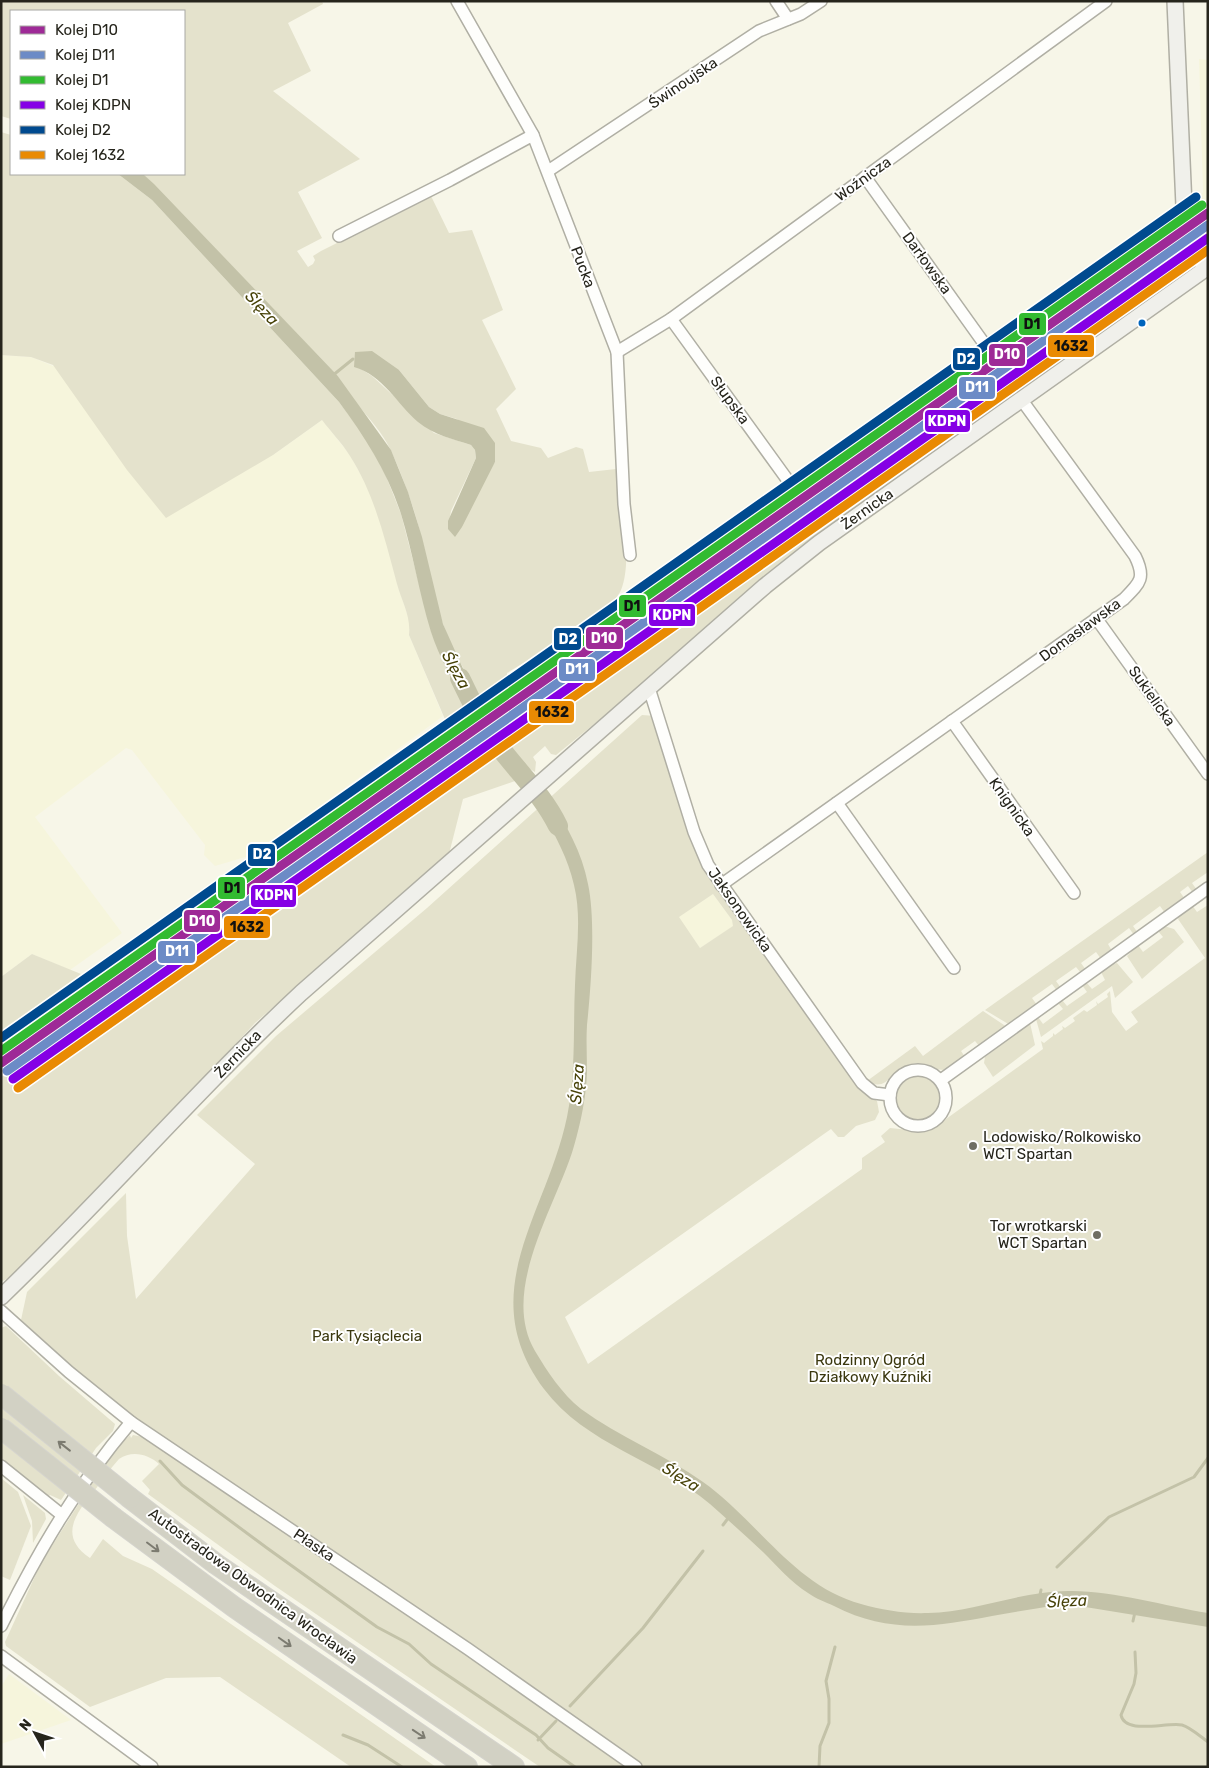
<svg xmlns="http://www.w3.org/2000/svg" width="1209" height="1768" font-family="Rubik,sans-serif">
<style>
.built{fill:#f6f5dc}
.green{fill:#e4e2cc;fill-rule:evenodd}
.water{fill:#c3c2a8}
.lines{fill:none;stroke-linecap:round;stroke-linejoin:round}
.stream{stroke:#c3c2a8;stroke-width:3}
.river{stroke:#c3c2a8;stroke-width:20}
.street-casing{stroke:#b0afa4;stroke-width:14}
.secondary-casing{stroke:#b0afa4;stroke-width:18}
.highway-casing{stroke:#d5d4ce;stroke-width:22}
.street{stroke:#fefefc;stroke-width:11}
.secondary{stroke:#f0f0eb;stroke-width:15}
.highway{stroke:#d2d1c4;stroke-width:20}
.highway-bridge-casing{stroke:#d5d4ce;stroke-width:22;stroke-linecap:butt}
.highway-bridge{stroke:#d2d1c4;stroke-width:20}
.rail-1-casing{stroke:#fff;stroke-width:12}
.rail-2-casing{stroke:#fff;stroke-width:12}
.rail-3-casing{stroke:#fff;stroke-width:12}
.rail-4-casing{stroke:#fff;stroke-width:12}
.rail-5-casing{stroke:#fff;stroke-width:12}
.rail-6-casing{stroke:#fff;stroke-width:12}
.rail-1{stroke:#9e2a97;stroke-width:9}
.rail-2{stroke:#6c8bc6;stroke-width:9}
.rail-3{stroke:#32bb31;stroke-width:9}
.rail-4{stroke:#8500e5;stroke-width:9}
.rail-5{stroke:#004a8f;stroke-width:9}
.rail-6{stroke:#e98a03;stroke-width:9}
.oneway{stroke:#7c7b70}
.bus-dot{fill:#0065bd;stroke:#fff;stroke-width:2}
.poi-dot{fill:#6f6e63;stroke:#fff;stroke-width:2}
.labels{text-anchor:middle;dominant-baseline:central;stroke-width:4;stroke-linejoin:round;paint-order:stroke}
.street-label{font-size:15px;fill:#26251c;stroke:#fff}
.poi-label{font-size:15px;fill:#26251c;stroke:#fff;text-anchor:start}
.park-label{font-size:15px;fill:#3b380f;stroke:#fff}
.water-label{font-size:16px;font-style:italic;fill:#474208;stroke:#fff}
.line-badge{stroke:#fff;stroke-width:2}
.badge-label{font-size:14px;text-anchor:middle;font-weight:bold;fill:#fff}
.pale-badge-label{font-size:14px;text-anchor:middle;font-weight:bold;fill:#111}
</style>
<rect width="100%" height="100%" fill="#f7f6e8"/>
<!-- built -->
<g class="built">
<path d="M1199 59 1208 60V241L1202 238 1195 205 1203 192Z"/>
<path d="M1 355 31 357 273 455 322 420 350 455 370 492 384 532 398 587 410 622 409 635 443 716 260 850 252 855 215 866 204 855 205 845 132 750 126 748 35 817 122 933 70 970 32 954 1 977Z"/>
<path d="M713 894 732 920 734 926 700 948 678 917Z"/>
<path d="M9 1674 71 1720 1 1744V1687Z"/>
</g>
<!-- green -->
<g class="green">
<path d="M1 1H322L323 4 288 23 311 71 273 91 360 159 298 192 322 238 297 251 308 267 313 264 315 260 313 256 321 251 431 196 449 233 472 230 503 310 482 320 516 389 496 409 511 441 541 448 548 458 576 447 583 449 589 472 616 469C622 500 633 561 621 590 612 613 530 659 507 673V700L490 711C472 683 454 656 443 624 433 596 429 565 421 536 414 507 404 480 392 453 380 424 351 403 337 375L143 174H184V11H11V119L1 116ZM361 369 399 370 429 407 440 414 457 419 495 462 448 529 451 511 476 458 475 450 471 445 434 433 372 376Z"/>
<path d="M1 132 11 135V174H118L152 200 339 402 364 435 384 471 401 514 432 634 472 723 460 732 450 731 409 635C411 616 402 602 397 584 385 540 375 495 350 456 342 443 331 432 322 420L273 455 166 518 127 470 53 365 31 357 1 355Z"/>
<path d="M1178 250 1180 257 1162 285 1079 345 1081 348 766 577 620 703 556 755 551 754 545 746 533 757 536 762 535 772 523 765 501 732 502 726 791 520Z"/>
<path d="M642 715 655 716 688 830 705 870 862 1090 877 1101 879 1112 875 1120 856 1126 844 1137H838L831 1129 565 1317 588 1364 862 1169V1158L885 1142 881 1136 890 1128 919 1131 935 1127 1043 1049 1041 1041 1044 1043 1053 1036V1033L1055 1035 1063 1029 1062 1026 1065 1028 1075 1021 1073 1018 1084 1010 1087 1012 1097 1005 1096 1001 1098 1004 1108 997 1107 994 1110 991 1112 1012 1126 1031 1138 1022 1131 1012 1205 958 1178 919 1180 915 1192 905 1197 912 1208 905V1767H645L471 1645 134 1418 78 1374 21 1320 27 1292 126 1193 127 1236 136 1299 255 1164 197 1115 276 1036 427 908ZM713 894 732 920 733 926 700 948 679 917Z"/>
<path d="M485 738 512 774 515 781 463 799 449 854 255 1023 91 1199 12 1276 1 1282V1077Z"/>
<path d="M1208 852V872L1192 883 1197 890 1193 893 1188 886 1180 892 1185 899 1165 913 1160 906 1133 926 1138 933 1134 935 1129 928 1108 944 1112 951 1101 959 1096 952 1081 963 1086 970 1081 973 1076 967 1056 981 1061 988 1057 991 1052 984 1032 998 1037 1005 1010 1025 985 1010Z"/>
<path d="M1164 926 1174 929 1184 942 1142 979 1127 956 1138 945 1143 952 1163 937 1158 931Z"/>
<path d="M32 954 81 974 1 1031V977Z"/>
<path d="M1117 963 1133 982 1115 998 1112 986 1041 1037 1036 1019 1038 1017 1043 1024 1063 1009 1058 1003 1062 1000 1067 1006 1087 992 1082 985 1086 982 1092 989 1105 980 1101 972 1113 964Z"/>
<path d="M983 1011 1007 1027 980 1047 975 1041 961 1051 965 1057 947 1070C933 1071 923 1060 908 1065 890 1071 887 1093 867 1081L915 1046 923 1056Z"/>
<path d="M1030 1023 1035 1045 993 1077 984 1063 985 1057Z"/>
<circle cx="919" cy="1097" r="23"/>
<path d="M6 1326 59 1376 115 1424 113 1431 96 1448 61 1500 50 1495 48 1497 1 1459V1328Z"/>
<path d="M130 1435 131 1438 133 1435 143 1437 410 1616 628 1767H540L275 1586 148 1494 150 1490 142 1481 159 1464C148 1454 132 1450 119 1459 110 1469 103 1479 95 1490 77 1512 57 1536 90 1558L103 1539 123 1556 152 1569 436 1767H351L220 1677 166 1678 90 1707 6 1646 5 1642 41 1563 108 1458Z"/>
<path d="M1 1478 18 1492 31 1526 10 1580 1 1576Z"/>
<path d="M23 1495 45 1513 46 1519 33 1543 32 1521Z"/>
</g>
<!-- water -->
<g class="water">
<path d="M118 174H143L154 184 337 375 391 450 408 492 422 537 443 624 465 673 480 696 465 704C453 681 439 657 431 632 419 593 413 553 401 514 388 473 365 437 339 402L152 200Z"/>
<path d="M372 351 399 370 429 407 440 414 484 428 495 443V462L462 527 455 537 448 529V521L476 458 475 450 471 445C453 439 434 435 418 422 397 404 383 375 354 367L355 352Z"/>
<path d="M550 798C566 825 582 852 588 884 596 921 591 987 587 1025 586 1041 587 1057 587 1073 586 1097 581 1122 574 1146 557 1205 499 1290 535 1351 547 1371 562 1394 581 1409 619 1437 664 1454 703 1482 757 1520 794 1586 861 1604 882 1610 906 1614 928 1613 975 1612 1021 1591 1068 1591 1111 1590 1165 1606 1208 1613V1627L1073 1605H1057C1035 1609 1013 1612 992 1616 935 1627 888 1634 834 1606 826 1602 816 1599 808 1593 791 1582 777 1566 763 1552 746 1536 728 1520 710 1504 658 1460 586 1445 544 1389 472 1292 547 1214 567 1117 576 1074 573 1029 575 985 576 952 582 917 574 885 568 858 556 838 544 814L540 813 541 807Z"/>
</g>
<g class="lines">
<!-- stream -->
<g class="stream">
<path d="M332 376 353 359"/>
<path d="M160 1461 182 1485 267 1548 377 1627 409 1644 431 1664 536 1735 548 1748 575 1767"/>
<path d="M723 1525 729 1517"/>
<path d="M1057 1567 1109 1517 1194 1477 1208 1458"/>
<path d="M1039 1599 1041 1590"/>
<path d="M1133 1621 1135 1612"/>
<path d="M1135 1652 1136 1673 1134 1684 1121 1715C1125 1735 1166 1722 1182 1725 1190 1727 1201 1737 1208 1742"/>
<path d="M570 1706 643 1628 703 1551"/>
<path d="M343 1735 368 1745 402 1767"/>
<path d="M538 1740 556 1721"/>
<path d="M819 1767 820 1746 829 1723V1699L826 1681 835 1647"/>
</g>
<!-- river -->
<path class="river" d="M460 678C471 700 482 725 498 745 518 772 543 795 558 826"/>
<!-- street casing -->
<g class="street-casing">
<g id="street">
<path d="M457 1 533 135 617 352 624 504 630 555"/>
<path d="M776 1 788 19"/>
<path d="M548 171 759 31 801 14 821 1"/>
<path d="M865 177 988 349"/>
<path d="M339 236 450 180 533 135"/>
<path d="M671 319 789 482"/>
<path d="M617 352 671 319 1106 1"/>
<path d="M1096 618 1208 774"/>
<path d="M649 688 694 832 708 865 862 1083 874 1093 890 1095"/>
<path d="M952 721 1074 893"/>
<path d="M837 803 954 968"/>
<path d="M721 885 1124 599C1140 583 1146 578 1135 556L1021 399"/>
<circle cx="918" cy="1098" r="28"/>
<path d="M941 1080 1208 888"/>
<path d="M1 1311 69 1372 131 1422 468 1649 636 1767"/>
<path d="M1 1466 62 1515"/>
<path d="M1 1626C39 1550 76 1487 131 1422"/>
<path d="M1 1656 152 1767"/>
</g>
</g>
<!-- secondary casing -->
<g class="secondary-casing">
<g id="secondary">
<path d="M1175 1 1185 229 1192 249 1206 268"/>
<path d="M1 1297C104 1198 197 1090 301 993L765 586 819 543 1208 267"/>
</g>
</g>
<!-- highway casing -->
<g class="highway-casing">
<g id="highway">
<path d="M130 1498 216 1564 514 1767"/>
<path d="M114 1518 234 1607 467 1767"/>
</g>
</g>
<!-- street -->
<use href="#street" class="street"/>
<!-- secondary -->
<use href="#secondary" class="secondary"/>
<!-- highway -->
<use href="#highway" class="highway"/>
<!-- highway-bridge casing -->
<g class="highway-bridge-casing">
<g id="highway-bridge">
<path d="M1 1394 130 1498"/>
<path d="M1 1428 114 1518"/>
</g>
</g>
<!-- highway-bridge -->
<use href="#highway-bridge" class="highway-bridge"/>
<!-- rail-1 casing -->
<g class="rail-1-casing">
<path id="rail-1" d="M1 1063 1208 213"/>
</g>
<!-- rail-2 casing -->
<g class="rail-2-casing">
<path id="rail-2" d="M7 1071 1208 225"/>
</g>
<!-- rail-3 casing -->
<g class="rail-3-casing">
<path id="rail-3" d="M1 1051 1202 205"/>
</g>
<!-- rail-4 casing -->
<g class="rail-4-casing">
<path id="rail-4" d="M13 1079 1208 238"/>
</g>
<!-- rail-5 casing -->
<g class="rail-5-casing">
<path id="rail-5" d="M1 1038 1196 197"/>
</g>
<!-- rail-6 casing -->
<g class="rail-6-casing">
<path id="rail-6" d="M18 1088 1208 250"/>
</g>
<!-- rail-1 -->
<use href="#rail-1" class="rail-1"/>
<!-- rail-2 -->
<use href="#rail-2" class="rail-2"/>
<!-- rail-3 -->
<use href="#rail-3" class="rail-3"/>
<!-- rail-4 -->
<use href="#rail-4" class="rail-4"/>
<!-- rail-5 -->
<use href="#rail-5" class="rail-5"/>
<!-- rail-6 -->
<use href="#rail-6" class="rail-6"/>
</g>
<!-- one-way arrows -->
<defs><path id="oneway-shaft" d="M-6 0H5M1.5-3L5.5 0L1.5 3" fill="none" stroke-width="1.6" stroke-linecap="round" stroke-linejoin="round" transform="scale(1.25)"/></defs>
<g class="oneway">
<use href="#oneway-shaft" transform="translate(64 1446) rotate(-142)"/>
<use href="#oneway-shaft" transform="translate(153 1547) rotate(37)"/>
<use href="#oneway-shaft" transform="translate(285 1642) rotate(35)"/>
<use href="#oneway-shaft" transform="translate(419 1734) rotate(34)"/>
</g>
<!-- markers -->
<circle class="bus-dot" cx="1142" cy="323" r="4.5"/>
<g class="poi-dot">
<circle cx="973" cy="1146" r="5"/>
<circle cx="1097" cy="1235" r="5"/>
</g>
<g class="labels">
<!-- street labels -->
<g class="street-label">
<text transform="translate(683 83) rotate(-34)">Świnoujska</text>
<text transform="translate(863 179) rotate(-36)">Woźnicza</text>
<text transform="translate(927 263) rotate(54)">Darłowska</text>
<text transform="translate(583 267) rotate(69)">Pucka</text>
<text transform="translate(730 400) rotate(54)">Słupska</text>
<text transform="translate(867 509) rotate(-35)">Żernicka</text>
<text transform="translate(1080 630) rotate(-36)">Domasławska</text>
<text transform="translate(1152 696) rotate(55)">Sukielicka</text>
<text transform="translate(1012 807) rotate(55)">Knignicka</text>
<text transform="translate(740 910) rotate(55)">Jaksonowicka</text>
<text transform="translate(238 1054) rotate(-46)">Żernicka</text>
<text transform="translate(314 1545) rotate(34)">Płaska</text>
<text transform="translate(253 1586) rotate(36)">Autostradowa Obwodnica Wrocławia</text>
</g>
<!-- poi labels -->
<g class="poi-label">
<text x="983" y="1137">Lodowisko/Rolkowisko<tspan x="983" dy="17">WCT Spartan</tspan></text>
<text x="1087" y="1226" text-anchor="end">Tor wrotkarski<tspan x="1087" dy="17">WCT Spartan</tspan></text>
</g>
<!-- park labels -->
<g class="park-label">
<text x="367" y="1336">Park Tysiąclecia</text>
<text x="870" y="1360">Rodzinny Ogród<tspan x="870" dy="17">Działkowy Kuźniki</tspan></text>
</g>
<!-- water labels -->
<g class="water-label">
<text transform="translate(262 308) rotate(47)">Ślęza</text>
<text transform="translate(456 670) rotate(61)">Ślęza</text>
<text transform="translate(577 1084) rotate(-86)">Ślęza</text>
<text transform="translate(681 1477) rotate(32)">Ślęza</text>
<text transform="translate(1067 1601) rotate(-3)">Ślęza</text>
</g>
</g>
<g class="line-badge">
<rect x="1018" y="312" width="29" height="24" rx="5" fill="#32bb31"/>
<rect x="1047" y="334" width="48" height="24" rx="5" fill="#e98a03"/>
<rect x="988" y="343" width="38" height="24" rx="5" fill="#9e2a97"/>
<rect x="952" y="347" width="29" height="24" rx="5" fill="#004a8f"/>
<rect x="958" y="376" width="38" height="24" rx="5" fill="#6c8bc6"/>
<rect x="924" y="409" width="47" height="24" rx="5" fill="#8500e5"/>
<rect x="618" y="594" width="29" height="24" rx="5" fill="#32bb31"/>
<rect x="648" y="603" width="48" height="24" rx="5" fill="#8500e5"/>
<rect x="585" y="626" width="39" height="24" rx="5" fill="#9e2a97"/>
<rect x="553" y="627" width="29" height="24" rx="5" fill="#004a8f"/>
<rect x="558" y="658" width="38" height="24" rx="5" fill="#6c8bc6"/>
<rect x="528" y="700" width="47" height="24" rx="5" fill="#e98a03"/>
<rect x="247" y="843" width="29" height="24" rx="5" fill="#004a8f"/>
<rect x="217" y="876" width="29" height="24" rx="5" fill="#32bb31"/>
<rect x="250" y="884" width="47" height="24" rx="5" fill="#8500e5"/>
<rect x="183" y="909" width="38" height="24" rx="5" fill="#9e2a97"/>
<rect x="223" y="915" width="48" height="24" rx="5" fill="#e98a03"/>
<rect x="157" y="940" width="39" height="24" rx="5" fill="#6c8bc6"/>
</g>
<g class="badge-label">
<text x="1007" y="359">D10</text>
<text x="966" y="364">D2</text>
<text x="977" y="392">D11</text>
<text x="947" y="426">KDPN</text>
<text x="672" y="620">KDPN</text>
<text x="604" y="643">D10</text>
<text x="568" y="644">D2</text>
<text x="577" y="674">D11</text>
<text x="262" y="859">D2</text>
<text x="274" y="900">KDPN</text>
<text x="202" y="926">D10</text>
<text x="177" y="956">D11</text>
</g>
<g class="pale-badge-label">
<text x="1032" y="329">D1</text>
<text x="1071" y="351">1632</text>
<text x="632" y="611">D1</text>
<text x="552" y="717">1632</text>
<text x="232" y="893">D1</text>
<text x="247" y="932">1632</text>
</g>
<!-- border -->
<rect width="1209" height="1768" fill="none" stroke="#26251c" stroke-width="5"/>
<!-- legend -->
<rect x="10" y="10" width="175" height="165" fill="#ffffff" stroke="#a8a8a4"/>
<rect x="20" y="26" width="25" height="8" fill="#9e2a97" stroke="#a8a8a4"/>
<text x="55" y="35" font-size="15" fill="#26251c">Kolej D10</text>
<rect x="20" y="51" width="25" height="8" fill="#6c8bc6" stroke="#a8a8a4"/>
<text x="55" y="60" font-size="15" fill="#26251c">Kolej D11</text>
<rect x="20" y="76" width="25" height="8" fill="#32bb31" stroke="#a8a8a4"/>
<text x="55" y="85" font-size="15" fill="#26251c">Kolej D1</text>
<rect x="20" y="101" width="25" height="8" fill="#8500e5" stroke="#a8a8a4"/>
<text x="55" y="110" font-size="15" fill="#26251c">Kolej KDPN</text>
<rect x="20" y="126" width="25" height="8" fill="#004a8f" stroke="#a8a8a4"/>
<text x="55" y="135" font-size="15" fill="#26251c">Kolej D2</text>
<rect x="20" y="151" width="25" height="8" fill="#e98a03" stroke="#a8a8a4"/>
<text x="55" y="160" font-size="15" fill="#26251c">Kolej 1632</text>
<!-- north arrow -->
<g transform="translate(35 1733) rotate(310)" stroke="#ffffff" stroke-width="4" paint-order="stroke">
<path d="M0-4L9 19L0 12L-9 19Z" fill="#26251c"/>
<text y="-8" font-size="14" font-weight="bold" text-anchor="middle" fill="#26251c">N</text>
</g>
</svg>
